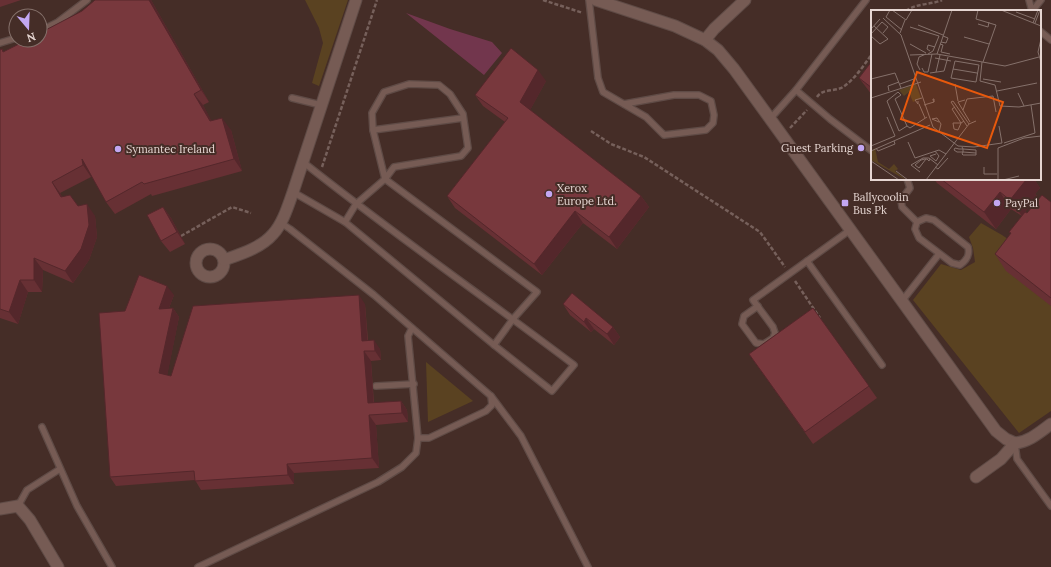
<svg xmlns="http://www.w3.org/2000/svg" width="1051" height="567" font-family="Lora,serif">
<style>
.green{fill:#5a4221}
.water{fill:#72364d}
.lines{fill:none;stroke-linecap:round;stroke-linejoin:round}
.service-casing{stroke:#5f4b46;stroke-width:8}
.minor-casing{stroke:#5f4b46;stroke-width:13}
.path{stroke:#76605b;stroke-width:2.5;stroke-dasharray:4 2;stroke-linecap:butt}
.service{stroke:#765b54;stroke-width:5.5}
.minor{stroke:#765b54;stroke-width:11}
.wall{fill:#673034}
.shaded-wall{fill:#54272b}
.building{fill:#78383d;stroke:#54272b}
.poi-dot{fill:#c3a7f2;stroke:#452d27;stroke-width:1.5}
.labels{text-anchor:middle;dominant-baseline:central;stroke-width:4;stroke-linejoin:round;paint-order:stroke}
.poi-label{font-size:11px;fill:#e6d6d2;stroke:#452d27;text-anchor:start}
.inset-road{fill:none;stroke:#85716b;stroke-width:1}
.view{fill:#e8590c;fill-opacity:0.15;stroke:#e8590c;stroke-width:2}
.inset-edge{fill:none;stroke:#e6d6d2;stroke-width:2}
</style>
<rect width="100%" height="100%" fill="#452d27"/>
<!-- green -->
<g class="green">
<path d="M305 0H348L319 86 312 83 323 43 319 28Z"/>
<path d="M981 223 1002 235 1021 248 1051 306V411L1019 433 913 300 941 264 961 270 975 262 973 248 969 237Z"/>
<path d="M426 362 473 401 428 422Z"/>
</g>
<!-- water -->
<path class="water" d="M406 13 450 29 492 42 502 53 484 75Z"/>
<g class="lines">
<!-- service casing -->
<g class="service-casing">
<g id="service">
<path d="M589 0 598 78 603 92 646 117 664 135 706 130 713 123 714 115 711 101 699 95H674L624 104"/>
<path d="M1029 0 1032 11"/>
<path d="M1033 10 1041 0"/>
<path d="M40 31 58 22 87 0"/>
<path d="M1040 31 1051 40"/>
<path d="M0 43 16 38"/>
<path d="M796 90 830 119 872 151"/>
<path d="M292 98 321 105"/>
<path d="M770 119 796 90 866 0"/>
<path d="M373 130 463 118"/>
<path d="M907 179 910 188 901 200 902 207 917 222"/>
<path d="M293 192 345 222 494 345 552 391 574 365C484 297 391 232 303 162"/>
<path d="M926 218 934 220 968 247C970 255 967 260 960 265L952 263 919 238 915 229 917 222Z"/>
<path d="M345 222 356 204 385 179 373 130 372 113 384 92 409 84 439 85 450 94 463 114 468 148 461 156 394 167 385 179 537 292 513 319 494 345"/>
<path d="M281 223 290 229 374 295 491 396 492 405 486 411 429 438H418"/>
<path d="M807 261 882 365"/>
<path d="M902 301 939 254"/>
<path d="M758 306 744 316 742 324 756 343 764 344 773 338 775 333 773 327 753 300 850 230"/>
<path d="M376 386 414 384"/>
<path d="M491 396 521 436 588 567"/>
<path d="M42 427 77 506 112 567"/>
<path d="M1015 444 1017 459 1051 506"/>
<path d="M18 506 27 490 60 469"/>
<path d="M198 567 378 482 402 467 416 453 418 438 408 336 412 328"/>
</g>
</g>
<!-- minor casing -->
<g class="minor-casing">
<g id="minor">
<path d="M596 0 675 26 705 40 718 50 734 69 996 431 1006 439 1015 443"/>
<path d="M705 40 714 29 745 0"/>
<circle cx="210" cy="263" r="14"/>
<path d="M224 260C241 254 261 248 273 234 283 223 288 206 293 192L356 0"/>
<path d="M976 477 1001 459 1015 443C1029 442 1040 432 1051 424"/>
<path d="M0 509 18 506 30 520 58 567"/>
</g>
</g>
<!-- path -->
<g class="path">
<path d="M543 0 583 13"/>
<path d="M906 11C916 3 931 5 942 0"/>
<path d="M817 97C823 88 835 92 843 87 855 79 864 65 872 54"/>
<path d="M790 128 807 110"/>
<path d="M591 131 611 144 644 157 760 232 785 267"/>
<path d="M322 167 377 0"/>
<path d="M181 236 232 207 251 213"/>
<path d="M795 281 820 318"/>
</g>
<!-- service -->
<use href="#service" class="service"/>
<!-- minor -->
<use href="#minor" class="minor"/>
</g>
<!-- wall -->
<g class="wall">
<path d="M0 0H21L0 7Z"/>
<path d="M151 0 209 102 203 105 211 121 231 130 242 171 152 196 151 194 115 214 106 202 91 174V177L60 193 62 197 95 216 97 237 89 260 73 283 43 270 42 292H28L18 324 0 318V50L2 49 4 52Z"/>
<path d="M872 61V95L859 78Z"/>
<path d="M546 81 530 110 641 196 649 207 617 249 583 223 542 275 455 208 447 196 505 122 483 106 475 95Z"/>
<path d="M934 179H1034L1040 188 1035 194 1037 196 1025 212 1027 213 1051 202V306L1006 271 995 254 1011 234 1009 232 1022 216 1011 209 996 229 937 183Z"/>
<path d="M163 207 171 218 185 244 170 252 161 241Z"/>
<path d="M174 295 169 308H173L179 317 167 375 171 376 365 304 368 340 380 349 381 360 371 361 374 403 401 401 407 410 408 422 376 425 379 468 294 473V484L201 490 195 480 116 486 110 477 125 311Z"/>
<path d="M563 304 613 327 620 337 614 345 594 329 591 332 570 315Z"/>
<path d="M813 308 877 398 813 444 749 354Z"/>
</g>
<!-- shaded-wall -->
<g class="shaded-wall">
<path d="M149 0H151L209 102 201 90Z"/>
<path d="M538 70 546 81 528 114 520 102Z"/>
<path d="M194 94 203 105 218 133 210 121Z"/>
<path d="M222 118 231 130 242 171 234 159Z"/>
<path d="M82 159 91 170V177L83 165Z"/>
<path d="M1024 179H1034L1040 188 1035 194 1037 196 1022 216 1010 200Z"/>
<path d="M52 182 60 193 69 209 61 197Z"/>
<path d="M1000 192 1011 209 996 229 984 212Z"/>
<path d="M641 196 649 207 617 249 609 237Z"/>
<path d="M87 204 95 216 97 237 89 260 73 283 65 271Z"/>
<path d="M163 207 171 218 185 244 177 232Z"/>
<path d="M575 211 583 223 542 275 534 264Z"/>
<path d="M34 258 43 270 42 292 34 280Z"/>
<path d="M20 280 28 292 18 324 9 312Z"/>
<path d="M167 286 174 295 165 318 159 309Z"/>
<path d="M359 295 365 304 368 350 362 341Z"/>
<path d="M173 308 179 317 166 382 159 373Z"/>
<path d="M586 318 594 329 591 332 584 322Z"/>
<path d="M613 327 620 337 614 345 607 334Z"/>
<path d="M374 340 380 349 381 360 375 351Z"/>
<path d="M364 351 371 361 374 412 368 403Z"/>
<path d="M401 401 407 410 408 422 402 413Z"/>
<path d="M369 415 376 425 379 468 372 458Z"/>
<path d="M287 464 294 473V484L288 475Z"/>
</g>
<!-- building -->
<g class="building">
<path d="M95 0H149L201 90 194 94 210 121 222 118 234 159 144 184 142 182 106 202 82 159 83 165 52 182 61 197 70 195 78 206 87 204 89 225 81 249 65 271 34 258V280H20L9 312 0 309V50L2 49 3 52 27 40H40V33L82 11Z"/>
<path d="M511 48 538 70 520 102 641 196 609 237 575 211 534 264 447 196 508 118 475 95Z"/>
<path d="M872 61V88L859 78Z"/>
<path d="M941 179H1024L1026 180 1010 200 1000 192 984 212Z"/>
<path d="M1042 195 1051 202V298L995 254 1011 233 1009 232 1025 212 1027 213Z"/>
<path d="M163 207 177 232 161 241 147 215Z"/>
<path d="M139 275 167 286 159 309 173 308 159 373 171 376 193 306 359 295 362 341 374 340 375 351H364L368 403 401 401 402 413 369 415 372 458 287 464 288 475 195 481 194 471 110 477 99 313 125 311Z"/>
<path d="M572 293 613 327 607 334 586 318 584 322 563 304Z"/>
<path d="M813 308 869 386 805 432 749 354Z"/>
</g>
<!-- markers -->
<g class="poi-dot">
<circle cx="861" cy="148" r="4"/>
<circle cx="118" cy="149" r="4"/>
<circle cx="549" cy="194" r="4"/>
<rect x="841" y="199" width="8" height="8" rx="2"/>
<circle cx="997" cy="203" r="4"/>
</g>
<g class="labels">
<!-- poi labels -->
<g class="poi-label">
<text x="853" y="148" text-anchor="end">Guest Parking</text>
<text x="126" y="149">Symantec Ireland</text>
<text x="557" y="188">Xerox<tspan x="557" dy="13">Europe Ltd.</tspan></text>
<text x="853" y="197">Ballycoolin<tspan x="853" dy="13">Bus Pk</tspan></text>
<text x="1005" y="203">PayPal</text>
</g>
</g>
<!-- overview -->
<g transform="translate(871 10)">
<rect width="170" height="170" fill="#452d27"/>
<path d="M45 74 50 88 42 92 38 82 33 86 28 80ZM4 138 7 152 18 159 23 154 27 159 24 161 35 170 0 150V141Z" fill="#5a4221"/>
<path class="inset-road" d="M19 0 15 7 31 20M21 0 35 10 41 0M107 0 105 9 125 15 112 52M130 0 170 16M145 2 164 9M12 8 30 25 62 117 87 136 103 137 131 133 128 116M162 13 167 0M164 13 169 0M107 14 117 17 118 12M47 15 72 25M39 17 68 26 62 41 57 44M0 19 9 9M29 23 34 10M0 24 11 12 17 17 12 23M0 26 9 34 17 29 3 16M93 27 118 34M170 29 167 42 170 52M70 32 75 33 77 28 72 26M39 34 55 43M69 34 72 35 70 42 79 44M59 41 56 39 57 35 64 37M66 44 81 0M39 45 66 44 134 56 168 47M64 48 80 51M84 51 108 55 105 72 80 68ZM111 52 109 71 124 75 129 96 148 97 170 93M51 58 53 62H57L61 44M82 59 106 63M49 60 46 54 48 47 55 44M65 62 69 45M59 63 73 61 77 47M0 69 24 63 30 78M112 69 130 72M29 74 43 69M84 74 87 91M18 81 17 76 28 72M126 81 166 73M147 83 153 96M0 88 50 72M94 90 87 92 99 112M47 91V94L44 90 51 88M48 94 54 108M53 95 63 92 62 90V89H63V92M84 97 81 99 90 113M92 100 96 89 122 86 125 102M90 113H82L83 119 87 120 90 113 93 111M36 116 24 89 30 85 27 82 16 91 28 121 36 116 39 118 56 107M96 116 80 92 82 91 98 114M68 122 70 114 66 108 61 109 68 112M37 132 44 148 68 140 75 144M133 133 164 123 160 95M0 136 24 126 16 107M91 137 92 139V142L91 144 92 145H105V140L92 139H88L84 138 83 140 86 142H92L105 143M5 138 7 141 24 134 23 131M0 141 59 115M64 141 68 146 65 151 59 146 65 144M55 149 48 158 44 155 50 150 54 149H56L58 151 59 149M0 151 28 170M64 157 67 159 77 148M113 157V164H126M25 161 37 170M49 162 40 155 52 148H58L67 155M55 170 98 114 105 111M127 170V138L153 128 170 126M132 170 148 166"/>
<path class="view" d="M46 62 132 92 116 138 30 109Z"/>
<rect width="170" height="170" class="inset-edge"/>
</g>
<!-- north arrow -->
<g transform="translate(28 28) rotate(161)"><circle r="19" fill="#452d27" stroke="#85716b"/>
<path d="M0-3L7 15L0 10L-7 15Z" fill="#c3a7f2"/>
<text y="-6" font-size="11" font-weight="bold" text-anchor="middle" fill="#e6d6d2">N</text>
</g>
</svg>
